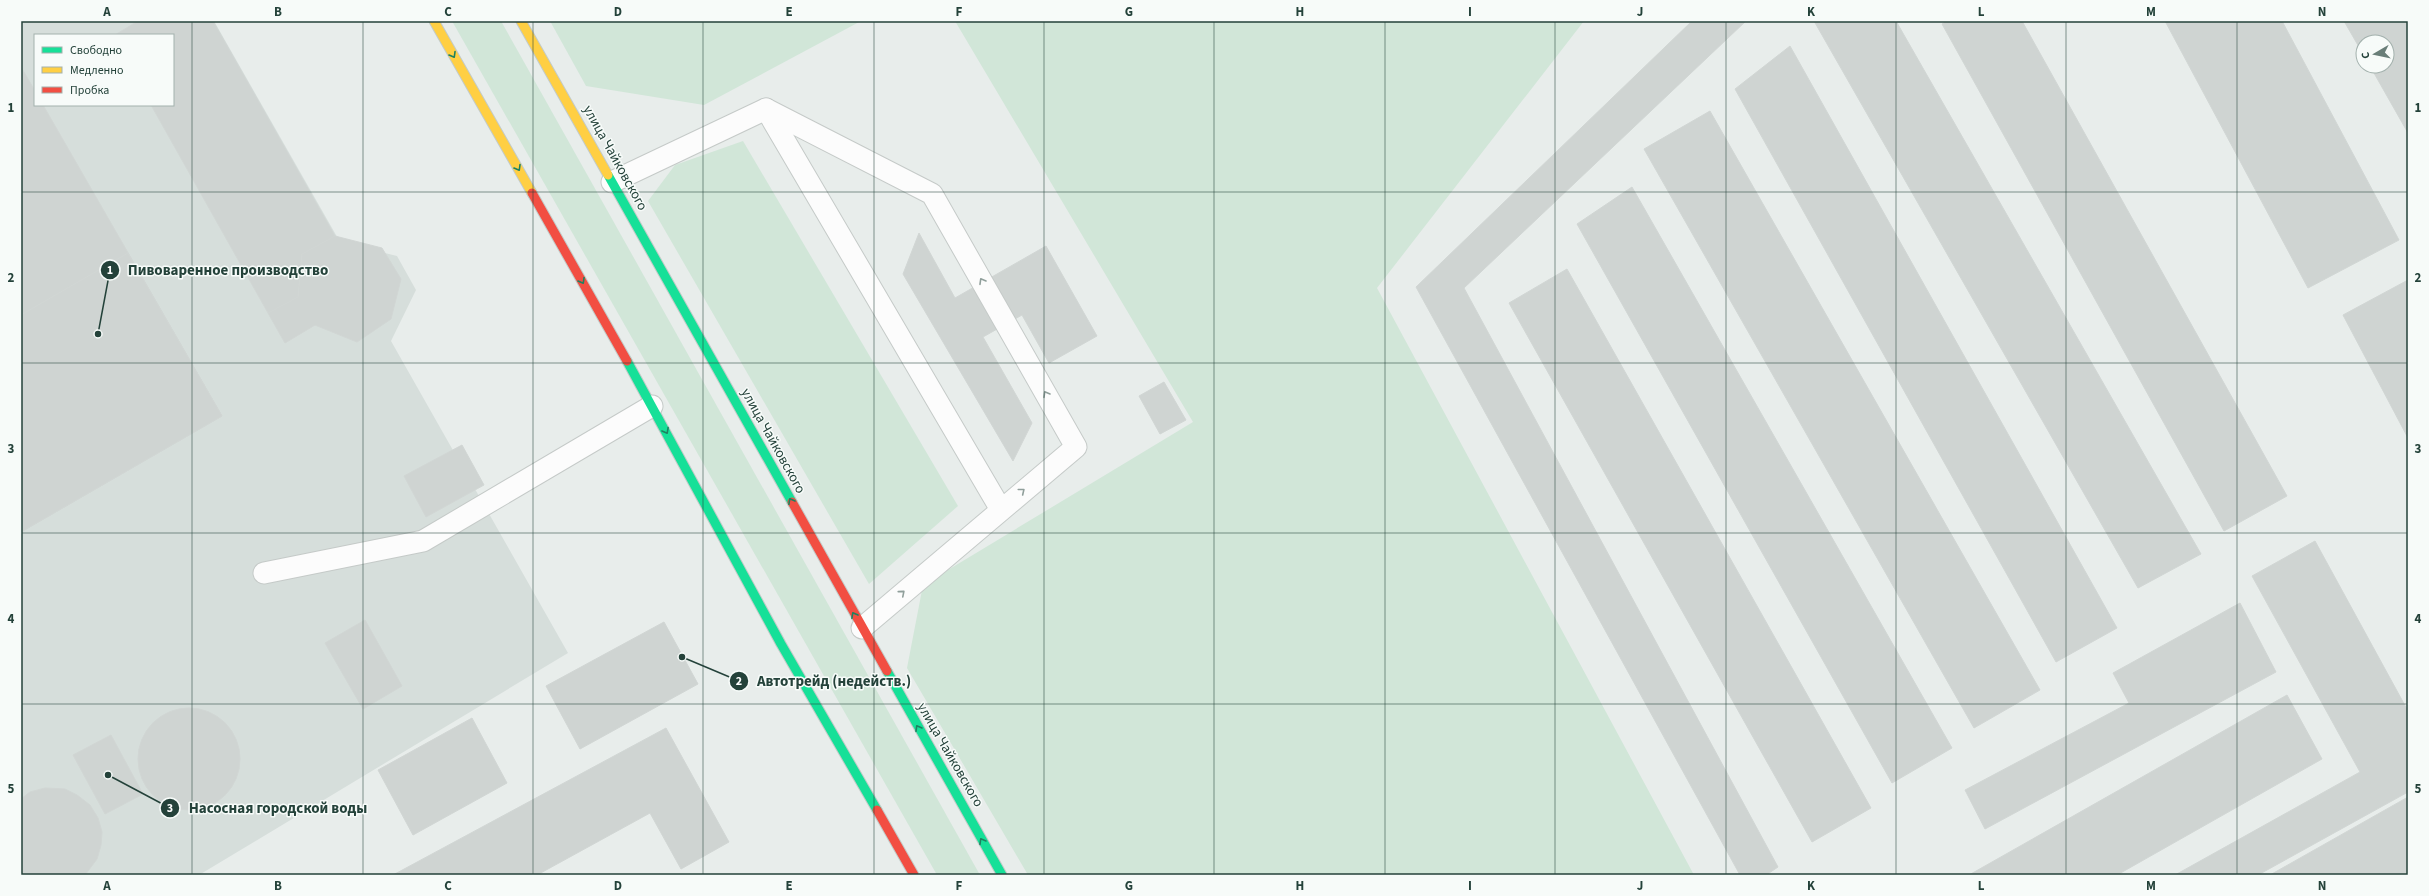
<svg xmlns="http://www.w3.org/2000/svg" width="2429" height="896" font-family="'Source Sans 3',sans-serif">
<style>
.built{fill:#d6dedb;fill-rule:evenodd}
.green{fill:#d1e6d8}
.building{fill:#cfd4d2;stroke:#d1d6d4}
.lines{fill:none;stroke-linecap:round;stroke-linejoin:round}
.lane-casing{stroke:#c5cac8;stroke-width:23}
.fast-casing{stroke:#c3cbc8;stroke-width:11}
.slow-casing{stroke:#c3cbc8;stroke-width:11}
.jam-casing{stroke:#c3cbc8;stroke-width:11}
.lane{stroke:#fcfcfc;stroke-width:21}
.fast{stroke:#16e098;stroke-width:9}
.slow{stroke:#ffcf43;stroke-width:9}
.jam{stroke:#f24e42;stroke-width:9}
.oneway{stroke:#1e8160}
.oneway2{stroke:#909f9b}
.grid{fill:none;stroke:#24423a;stroke-width:1;stroke-opacity:0.55}
.labels{text-anchor:middle;dominant-baseline:central;stroke-width:3;stroke-linejoin:round;paint-order:stroke}
.street-label{font-size:14px;fill:#24423a;stroke:#f7fbf9}
.leader{fill:none;stroke:#24423a;stroke-width:1.5}
.callout-dot{fill:#24423a;stroke:#f7fbf9;stroke-width:1.5}
.mark-label{font-size:12px;text-anchor:middle;font-weight:bold;fill:#fff}
.callout-label{font-size:15px;text-anchor:middle;font-weight:bold;fill:#24423a;stroke:#f7fbf9;stroke-width:3;stroke-linejoin:round;paint-order:stroke}
.neatline{fill:none;stroke:#24423a;stroke-width:1.5}
.grid-label{font-size:13px;text-anchor:middle;font-weight:bold;fill:#24423a}
</style>
<rect width="100%" height="100%" fill="#e8edeb"/>
<!-- built -->
<path class="built" d="M21 21H214L340 242 397 256 416 290 391 341 568 653 199 875H21ZM35 35H173V105H35Z"/>
<!-- green -->
<g class="green">
<path d="M452 21H501L980 875H937Z"/>
<path d="M550 21H861L704 105 586 86Z"/>
<path d="M955 21H1584L1377 288 1694 875H1028L907 668 923 585 1193 422Z"/>
<path d="M743 141 958 506 869 584 648 201 675 165Z"/>
</g>
<!-- building -->
<g class="building">
<path d="M138 21H213L335 236 302 254 298 297 268 313 151 105H173V35H115Z"/>
<path d="M1692 21H1746L1464 288 1778 867 1766 875H1740L1416 287Z"/>
<path d="M1814 21H1896L2201 554 2138 588Z"/>
<path d="M1947 21H2022L2287 496 2224 531 1942 24Z"/>
<path d="M2165 21H2282L2399 240 2308 288Z"/>
<path d="M2344 21H2408V133L2370 66H2387V42H2363V54Z"/>
<path d="M1790 46 2117 628 2056 662 1735 89Z"/>
<path d="M21 67 35 91V105H43L222 416 21 532Z"/>
<path d="M1710 111 2040 690 1974 728 1644 149Z"/>
<path d="M1632 187 1952 748 1892 783 1577 224Z"/>
<path d="M919 233 955 298 1046 246 1097 336 1049 363 1022 315 983 337 1032 423 1013 461 903 274Z"/>
<path d="M335 236 382 248 401 279 391 319 357 342 315 325 285 343 268 313 298 297 302 254Z"/>
<path d="M128 253 222 416 21 532V315Z"/>
<path d="M1567 269 1871 808 1812 842 1509 303Z"/>
<path d="M2408 280V438L2343 315Z"/>
<path d="M1164 382 1186 420 1160 434 1139 396Z"/>
<path d="M462 445 484 485 426 517 404 476Z"/>
<path d="M2315 541 2408 711V792L2258 875H2175L2360 772 2252 576Z"/>
<path d="M2240 603 2276 672 1985 829 1965 790 2129 703 2113 673Z"/>
<path d="M365 620 402 686 363 709 325 643Z"/>
<path d="M664 622 698 684 580 749 546 686Z"/>
<path d="M2287 695 2322 759 2117 875H1969Z"/>
<circle cx="189" cy="759" r="51"/>
<path d="M472 718 507 783 413 835 378 770Z"/>
<path d="M666 728 729 842 681 869 650 813 537 875H393Z"/>
<path d="M111 735 143 794 105 814 73 755Z"/>
<path d="M45 788 65 789 77 795 90 805 98 818 102 832 101 845 97 859 85 875H21V799L30 792Z"/>
<path d="M2408 797V872L2403 875H2270Z"/>
</g>
<g class="lines">
<!-- lane casing -->
<g class="lane-casing">
<g id="lane">
<path d="M766 109 1000 508"/>
<path d="M612 182 766 109 932 194 1076 447 862 628"/>
<path d="M264 573 423 541 652 406"/>
</g>
</g>
<!-- fast casing -->
<g class="fast-casing">
<g id="fast">
<path d="M608 175 792 502"/>
<path d="M627 361 781 644 877 810"/>
<path d="M887 671 1002 875"/>
</g>
</g>
<!-- slow casing -->
<g class="slow-casing">
<g id="slow">
<path d="M434 21 532 193"/>
<path d="M521 21 608 175"/>
</g>
</g>
<!-- jam casing -->
<g class="jam-casing">
<g id="jam">
<path d="M532 193 627 361"/>
<path d="M792 502 887 671"/>
<path d="M877 810 914 875"/>
</g>
</g>
<!-- lane -->
<use href="#lane" class="lane"/>
<!-- fast -->
<use href="#fast" class="fast"/>
<!-- slow -->
<use href="#slow" class="slow"/>
<!-- jam -->
<use href="#jam" class="jam"/>
</g>
<!-- one-way arrows -->
<defs><path id="oneway-chevron" d="M-2-3.5L2.5 0L-2 3.5" fill="none" stroke-width="1.6" stroke-linecap="round" stroke-linejoin="round"/></defs>
<g class="oneway">
<use href="#oneway-chevron" transform="translate(453 55) rotate(60)"/>
<use href="#oneway-chevron" transform="translate(518 168) rotate(60)"/>
<use href="#oneway-chevron" transform="translate(582 281) rotate(60)"/>
<use href="#oneway-chevron" transform="translate(666 431) rotate(61)"/>
<use href="#oneway-chevron" transform="translate(791 501) rotate(-119)"/>
<use href="#oneway-chevron" transform="translate(854 615) rotate(-119)"/>
<use href="#oneway-chevron" transform="translate(918 728) rotate(-120)"/>
<use href="#oneway-chevron" transform="translate(982 841) rotate(-120)"/>
</g>
<g class="oneway2">
<use href="#oneway-chevron" transform="translate(982 281) rotate(-120)"/>
<use href="#oneway-chevron" transform="translate(1046 394) rotate(-120)"/>
<use href="#oneway-chevron" transform="translate(1022 491) rotate(-39)"/>
<use href="#oneway-chevron" transform="translate(902 593) rotate(-41)"/>
</g>
<!-- grid -->
<path class="grid" d="M192 21V875M363 21V875M533 21V875M703 21V875M874 21V875M1044 21V875M1214 21V875M1385 21V875M1555 21V875M1726 21V875M1896 21V875M2066 21V875M2237 21V875M21 192H2408M21 363H2408M21 533H2408M21 704H2408"/>
<g class="labels">
<!-- street labels -->
<g class="street-label">
<text transform="translate(615 158) rotate(61)">улица Чайковского</text>
<text transform="translate(773 441) rotate(61)">улица Чайковского</text>
<text transform="translate(950 755) rotate(60)">улица Чайковского</text>
</g>
</g>
<!-- callouts -->
<path class="leader" d="M98 334L110 270M682 657L739 681M108 775L170 808"/>
<g class="callout-dot">
<circle cx="98" cy="334" r="4"/>
<circle cx="682" cy="657" r="4"/>
<circle cx="108" cy="775" r="4"/>
<circle cx="110" cy="270" r="10"/>
<circle cx="739" cy="681" r="10"/>
<circle cx="170" cy="808" r="10"/>
</g>
<g class="mark-label">
<text x="110" y="274">1</text>
<text x="739" y="685">2</text>
<text x="170" y="812">3</text>
</g>
<g class="callout-label">
<text x="228" y="275">Пивоваренное производство</text>
<text x="834" y="686">Автотрейд (недейств.)</text>
<text x="278" y="813">Насосная городской воды</text>
</g>
<!-- border -->
<rect width="2429" height="896" fill="none" stroke="#f7fbf9" stroke-width="44"/>
<!-- legend -->
<rect x="34" y="34" width="140" height="72" fill="#f7fbf9" stroke="#a3b1ad"/>
<rect x="42" y="47" width="20" height="6" fill="#16e098" stroke="#a3b1ad"/>
<text x="70" y="54" font-size="12" fill="#24423a">Свободно</text>
<rect x="42" y="67" width="20" height="6" fill="#ffcf43" stroke="#a3b1ad"/>
<text x="70" y="74" font-size="12" fill="#24423a">Медленно</text>
<rect x="42" y="87" width="20" height="6" fill="#f24e42" stroke="#a3b1ad"/>
<text x="70" y="94" font-size="12" fill="#24423a">Пробка</text>
<!-- north arrow -->
<g transform="translate(2375 54) rotate(261)"><circle r="19" fill="#f7fbf9" stroke="#a3b1ad"/>
<path d="M0-3L7 15L0 10L-7 15Z" fill="#697e78"/>
<text y="-6" font-size="11" font-weight="bold" text-anchor="middle" fill="#24423a">С</text>
</g>
<rect x="22" y="22" width="2385" height="852" class="neatline"/>
<g class="grid-label">
<text x="107" y="16">A</text>
<text x="278" y="16">B</text>
<text x="448" y="16">C</text>
<text x="618" y="16">D</text>
<text x="789" y="16">E</text>
<text x="959" y="16">F</text>
<text x="1129" y="16">G</text>
<text x="1300" y="16">H</text>
<text x="1470" y="16">I</text>
<text x="1640" y="16">J</text>
<text x="1811" y="16">K</text>
<text x="1981" y="16">L</text>
<text x="2151" y="16">M</text>
<text x="2322" y="16">N</text>
<text x="11" y="112">1</text>
<text x="2418" y="112">1</text>
<text x="11" y="282">2</text>
<text x="2418" y="282">2</text>
<text x="11" y="453">3</text>
<text x="2418" y="453">3</text>
<text x="11" y="623">4</text>
<text x="2418" y="623">4</text>
<text x="11" y="793">5</text>
<text x="2418" y="793">5</text>
<text x="107" y="890">A</text>
<text x="278" y="890">B</text>
<text x="448" y="890">C</text>
<text x="618" y="890">D</text>
<text x="789" y="890">E</text>
<text x="959" y="890">F</text>
<text x="1129" y="890">G</text>
<text x="1300" y="890">H</text>
<text x="1470" y="890">I</text>
<text x="1640" y="890">J</text>
<text x="1811" y="890">K</text>
<text x="1981" y="890">L</text>
<text x="2151" y="890">M</text>
<text x="2322" y="890">N</text>
</g>
</svg>
